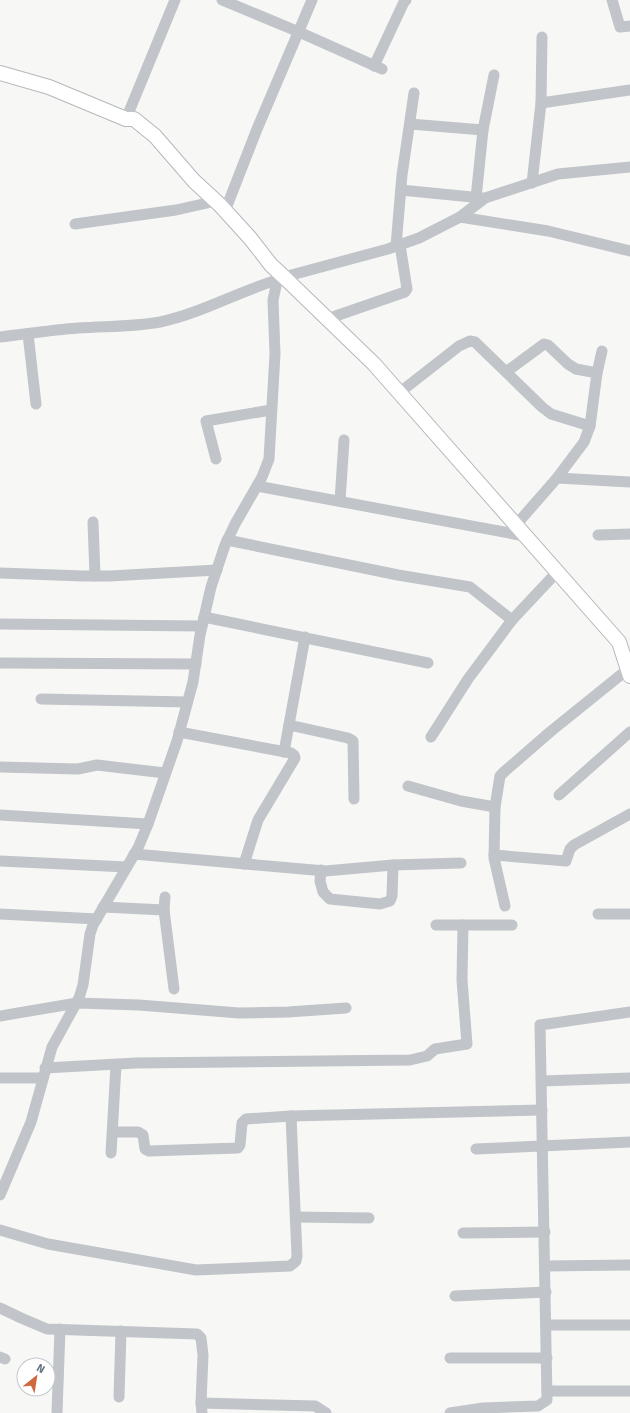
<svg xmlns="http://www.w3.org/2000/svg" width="630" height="1413" font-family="'Fira Sans',sans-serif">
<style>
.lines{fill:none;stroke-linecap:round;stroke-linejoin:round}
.major-casing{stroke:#b5b8bc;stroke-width:16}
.minor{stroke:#c1c4c8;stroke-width:11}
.major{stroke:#fff;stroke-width:14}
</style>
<rect width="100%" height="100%" fill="#f7f7f5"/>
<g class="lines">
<!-- major casing -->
<g class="major-casing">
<path id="major" d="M0 73 49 87 126 119H134L155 136 194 181 219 204 250 238 271 265 284 277 374 364 619 642 630 676"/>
</g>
<!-- minor -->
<g class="minor">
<path d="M222 0 299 32 382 69"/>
<path d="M612 0 620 27 630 26"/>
<path d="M374 66 404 2 406 0"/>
<path d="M541 103 630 90"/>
<path d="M126 119 175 0"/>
<path d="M410 124 483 130"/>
<path d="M532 183 541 103 542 37"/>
<path d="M401 190 482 198"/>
<path d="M476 198 483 130 494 75"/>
<path d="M225 211 257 129 312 0"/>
<path d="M460 217 548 231 630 251"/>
<path d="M75 224 176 210 216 201"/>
<path d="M396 246 402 175 414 93"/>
<path d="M284 277 388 249 419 238 460 217 485 198 558 174 630 167"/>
<path d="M327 319 405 292 407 289 400 245"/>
<path d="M28 334 36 404"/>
<path d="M0 337C26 334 52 330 78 328 106 326 133 327 160 322 202 313 237 292 277 280"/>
<path d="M506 372 544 344 548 345 568 364 576 369 597 373"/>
<path d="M399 393 459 346 470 341 475 342 542 407 551 414 590 426"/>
<path d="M216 459 206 421 271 410"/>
<path d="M557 478 630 482"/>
<path d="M257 486 525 536"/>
<path d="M340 501 344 440"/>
<path d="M93 522 95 576"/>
<path d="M516 525 557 478 584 442 590 426 597 373 602 351"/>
<path d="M598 535 630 534"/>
<path d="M227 540 398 575 470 587 512 620"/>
<path d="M0 573 83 576H110L217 570"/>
<path d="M204 617 428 663"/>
<path d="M0 624 202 626"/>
<path d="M0 663 196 664"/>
<path d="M41 699 187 702"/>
<path d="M289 725 348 738 353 741 354 799"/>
<path d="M179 732 291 753 294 755 295 758 258 820 244 864"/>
<path d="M431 737 468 679 512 620 557 572"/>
<path d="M284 752 305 637"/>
<path d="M0 767 78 769 97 765 165 773"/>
<path d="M408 786 461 801 495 807"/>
<path d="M559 795 630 732"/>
<path d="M0 815 148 824"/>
<path d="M134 854 325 871 393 865 461 863"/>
<path d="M494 855 566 861 570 849 574 845 630 814"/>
<path d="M0 861 127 867"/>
<path d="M321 870 320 881 323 892 330 899 380 904 390 901 392 896 393 865"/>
<path d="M165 897 164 910 174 989"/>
<path d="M505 906 494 858 495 807 500 776 504 772 550 732 628 669"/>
<path d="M103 907 164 910"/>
<path d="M0 914 97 919"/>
<path d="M598 914H630"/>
<path d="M436 925H512"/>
<path d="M0 1016 77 1003 139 1005 239 1013 288 1012 346 1008"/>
<path d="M45 1068 136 1063 410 1060 427 1056 435 1049 467 1044 462 980 463 925"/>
<path d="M0 1078H43"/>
<path d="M542 1081 630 1078"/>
<path d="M113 1132H138L143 1135 145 1149 149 1151 238 1148 240 1145 242 1123 246 1119 291 1116 542 1110"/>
<path d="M476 1149 630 1142"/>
<path d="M111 1153 116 1065"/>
<path d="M0 1195 31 1122 52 1047 79 998 83 985 90 934 93 925 138 848 148 824 177 741 193 682 200 635 211 587 225 545 235 524 262 477 269 459 275 354 273 300 279 272"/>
<path d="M296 1217 369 1218"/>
<path d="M0 1230 48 1244 196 1270 290 1266 296 1261 297 1256 291 1116"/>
<path d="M463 1233 545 1232"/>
<path d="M545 1266 630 1265"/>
<path d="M455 1296 546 1292"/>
<path d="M0 1308 21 1318 47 1329 197 1334 201 1338 203 1355 201 1403 202 1413"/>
<path d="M547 1325H630"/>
<path d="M0 1357 5 1359"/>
<path d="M450 1358H547"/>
<path d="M547 1391H630"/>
<path d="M119 1397 121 1331"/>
<path d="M201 1403 315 1406 326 1413"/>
<path d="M57 1413 60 1329"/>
<path d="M450 1413 483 1408 538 1406 547 1400 540 1025 630 1012"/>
</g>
<!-- major -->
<use href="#major" class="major"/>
</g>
<!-- north arrow -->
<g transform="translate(36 1377) rotate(30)"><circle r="19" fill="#ffffff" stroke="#c3c8cd"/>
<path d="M0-3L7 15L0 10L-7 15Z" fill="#cf683d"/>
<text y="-6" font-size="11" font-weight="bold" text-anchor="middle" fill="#6a7682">N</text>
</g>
</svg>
